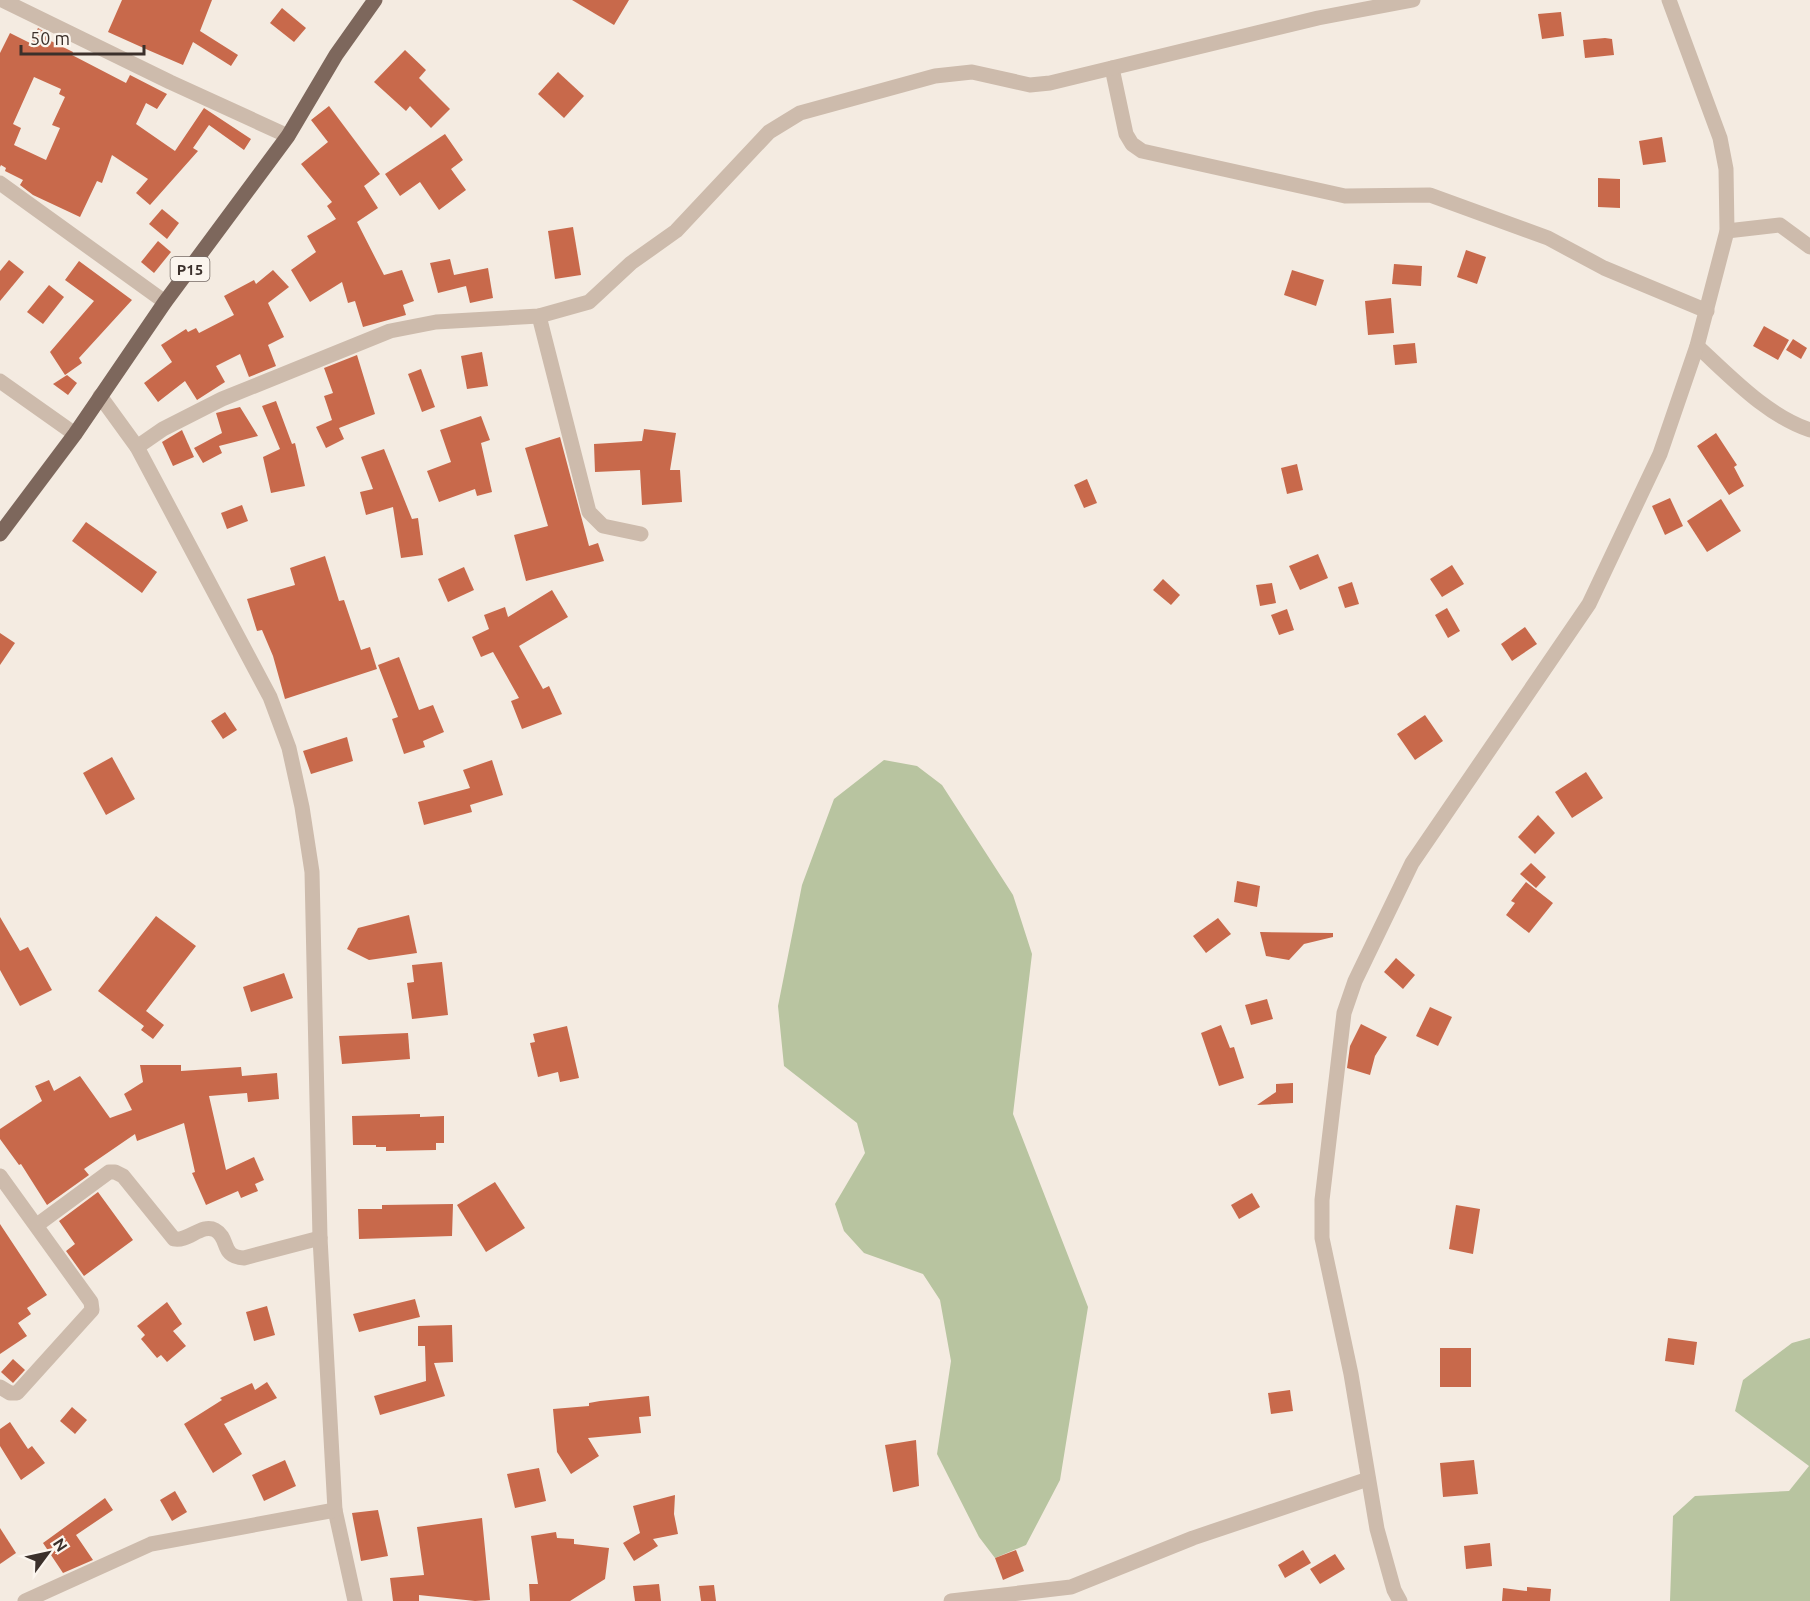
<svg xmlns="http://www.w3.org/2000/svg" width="1810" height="1601" font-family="Ubuntu,sans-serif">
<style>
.green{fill:#b8c4a0}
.building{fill:#c8694b;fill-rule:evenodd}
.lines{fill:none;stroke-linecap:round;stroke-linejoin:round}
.minor{stroke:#cdbbac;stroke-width:15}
.primary{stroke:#7d675c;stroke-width:15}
.labels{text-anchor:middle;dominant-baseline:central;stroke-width:4.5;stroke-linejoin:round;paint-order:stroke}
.shield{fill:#fbf5ee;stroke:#756b66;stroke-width:1.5}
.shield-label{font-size:15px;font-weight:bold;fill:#3b302b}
</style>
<rect width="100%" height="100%" fill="#f4ebe1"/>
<!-- green -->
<g class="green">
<path d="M884 760 917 766 942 785 1013 895 1032 954 1013 1114 1088 1307 1060 1480 1026 1545 995 1558 979 1537 937 1454 951 1361 940 1300 923 1274 864 1253 844 1231 835 1204 865 1153 857 1123 784 1066 778 1006 802 885 834 799Z"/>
<path d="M1810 1338V1601H1670L1673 1516 1695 1496 1789 1491 1809 1466 1735 1411 1743 1380 1792 1343Z"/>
</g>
<!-- building -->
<g class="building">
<path d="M122 0H212L200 31 238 55 231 66 193 42 183 65 148 50 108 32Z"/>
<path d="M572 0H629L614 25Z"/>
<path d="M282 8 306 28 294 42 270 23Z"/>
<path d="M1561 12 1564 36 1542 39 1538 14Z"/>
<path d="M38 28 51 35 49 40 73 52 72 55 126 83 130 75 167 94 157 109 146 103 136 124 175 151 204 108 251 139 244 150 209 125 193 148 198 151 150 205 136 193 148 179 112 155 102 183 97 181 80 217 33 195 20 185 23 180 5 171 6 168 1 165 0 167V53L10 33 30 43ZM34 77 61 89 59 94 65 97 52 125 60 128 46 160 14 145 21 128 13 124Z"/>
<path d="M1605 38 1612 39 1614 55 1585 58 1583 40Z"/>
<path d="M405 50 426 70 419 78 450 109 431 128 410 106 406 111 374 82Z"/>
<path d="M558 72 584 96 564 118 538 94Z"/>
<path d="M329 106 380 174 364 186 378 208 357 222 384 275 402 270 414 301 403 305 406 315 363 327 355 301 348 303 342 282 310 302 291 270 316 252 307 236 336 219 327 206 332 202 301 164 328 142 311 120Z"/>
<path d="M445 134 463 160 451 169 466 190 439 210 420 182 400 196 385 174Z"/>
<path d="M1662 137 1666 162 1643 165 1639 141Z"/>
<path d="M1598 178 1620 179V208L1598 207Z"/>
<path d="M162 209 179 223 167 239 149 224Z"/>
<path d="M573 227 581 275 555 279 548 231Z"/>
<path d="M158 241 171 252 154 273 141 262Z"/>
<path d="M1466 250 1486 257 1477 284 1457 277Z"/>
<path d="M450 259 454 275 488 268 493 298 470 303 466 286 438 293 430 263Z"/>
<path d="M9 260 24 272 0 301V271Z"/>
<path d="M79 261 132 300 79 358 82 363 65 375 50 352 94 301 65 280Z"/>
<path d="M1394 264 1422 266 1421 286 1392 284Z"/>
<path d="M273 270 289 287 268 303 284 337 268 345 276 366 249 377 240 354 216 366 225 382 197 400 185 381 158 402 144 383 172 362 161 345 186 329 188 332 196 328 199 333 234 315 224 296 254 280 256 284Z"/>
<path d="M1292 270 1324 280 1316 306 1284 295Z"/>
<path d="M49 285 64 297 43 324 27 312Z"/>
<path d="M1391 298 1394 333 1368 335 1365 301Z"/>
<path d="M1764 326 1789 340 1778 360 1753 346Z"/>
<path d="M1793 339 1807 348 1801 359 1786 350Z"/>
<path d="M1415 343 1417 363 1395 365 1393 345Z"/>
<path d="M482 352 488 386 467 389 461 356Z"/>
<path d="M357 355 375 414 339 428 344 439 326 448 316 427 332 420 324 396 333 393 324 368Z"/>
<path d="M421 369 435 407 422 412 408 374Z"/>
<path d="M67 375 77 383 68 395 53 384Z"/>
<path d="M276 401 292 444 295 443 305 486 271 493 263 457 280 449 262 406Z"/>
<path d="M240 407 258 436 219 446 222 453 203 463 194 448 222 433 216 413Z"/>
<path d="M481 416 490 440 481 443 492 492 477 496 475 489 439 502 427 471 451 462 440 430Z"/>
<path d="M644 429 676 433 670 470H680L682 502 642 505 640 470 595 472 594 444 642 441Z"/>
<path d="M182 430 194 457 173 466 162 442Z"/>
<path d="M1716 433 1737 465 1734 467 1744 486 1729 495 1697 446Z"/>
<path d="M560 437 589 546 598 543 604 561 526 581 514 535 548 526 525 448Z"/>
<path d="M384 449 412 519 418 518 423 555 401 558 393 507 366 515 360 492 373 489 361 457Z"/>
<path d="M1297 464 1303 490 1287 494 1281 468Z"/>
<path d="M1087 479 1097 503 1084 508 1074 485Z"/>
<path d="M1670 498 1683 526 1665 535 1652 506Z"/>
<path d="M1721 499 1741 531 1707 552 1687 521Z"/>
<path d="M242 505 248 521 227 529 221 513Z"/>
<path d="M86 522 157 572 142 593 72 541Z"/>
<path d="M1318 554 1328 578 1300 590 1289 566Z"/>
<path d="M325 556 339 601 344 600 361 650 370 647 377 669 285 699 273 656 262 630 257 631 247 599 295 585 290 568Z"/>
<path d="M1452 565 1464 584 1442 597 1430 579Z"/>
<path d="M464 567 474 590 448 602 438 579Z"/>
<path d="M1163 579 1180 595 1171 605 1153 590Z"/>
<path d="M1352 582 1359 604 1345 608 1338 587Z"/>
<path d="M1272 583 1276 603 1260 606 1256 585Z"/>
<path d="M552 590 568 617 519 646 543 689 549 686 562 714 522 729 511 701 519 698 493 652 481 657 472 637 489 629 484 615 505 607 508 617Z"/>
<path d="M1447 608 1460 631 1448 638 1435 615Z"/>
<path d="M1287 609 1294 630 1279 635 1271 615Z"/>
<path d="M1525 627 1537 644 1512 661 1501 644Z"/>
<path d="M0 633 15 643 0 665Z"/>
<path d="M399 657 419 710 433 705 444 732 423 741 425 747 404 754 392 719 398 717 378 665Z"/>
<path d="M225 712 237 730 223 739 211 721Z"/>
<path d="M1425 715 1443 741 1415 760 1397 734Z"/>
<path d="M347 737 353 761 311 774 303 751Z"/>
<path d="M112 757 135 799 106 815 83 773Z"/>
<path d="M492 760 503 795 470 805 472 812 424 825 418 802 470 788 463 770Z"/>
<path d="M1586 772 1603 798 1572 818 1555 792Z"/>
<path d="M1538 815 1555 833 1535 854 1518 837Z"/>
<path d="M1531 863 1546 877 1536 888 1520 874Z"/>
<path d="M1237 881 1260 886 1257 907 1234 902Z"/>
<path d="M1526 882 1553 903 1529 933 1506 915 1515 903 1511 901Z"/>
<path d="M409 915 417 953 369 960 347 949 358 928Z"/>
<path d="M156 916 196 946 146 1011 164 1025 153 1039 141 1030 144 1026 98 991Z"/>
<path d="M0 917 20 951 28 947 52 990 20 1006 0 970Z"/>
<path d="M1218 918 1231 934 1206 953 1193 936Z"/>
<path d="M1260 932 1333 933V937L1304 944 1289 960 1266 956Z"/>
<path d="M1396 958 1415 975 1403 989 1384 972Z"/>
<path d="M442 962 448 1015 412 1019 407 983 414 982 412 965Z"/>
<path d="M284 973 293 998 251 1012 243 987Z"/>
<path d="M1267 999 1273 1019 1251 1025 1245 1005Z"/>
<path d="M1430 1007 1452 1017 1438 1046 1416 1036Z"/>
<path d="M1361 1024 1387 1037 1375 1056 1370 1075 1347 1068 1350 1046Z"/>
<path d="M1221 1025 1230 1048 1234 1047 1244 1078 1219 1086 1201 1033Z"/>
<path d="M567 1026 579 1078 560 1082 558 1072 538 1077 530 1043 535 1042 533 1034Z"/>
<path d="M408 1033 410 1059 342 1064 339 1036Z"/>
<path d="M140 1065H181V1071L241 1067 242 1076 277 1073 279 1099 248 1102 247 1093 209 1096 226 1170 254 1157 264 1180 255 1184 258 1191 241 1198 238 1191 206 1205 192 1173 195 1172 184 1123 137 1141 135 1134 84 1169 89 1175 47 1205 21 1164 19 1165 0 1139V1129L42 1101 35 1086 49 1080 54 1091 80 1076 110 1118 132 1110 124 1094 143 1082Z"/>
<path d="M1293 1083V1103L1257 1105 1276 1092V1084Z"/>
<path d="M420 1114V1117L444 1116V1143H436V1150L386 1151V1147H376V1145H353L352 1116Z"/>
<path d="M495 1182 525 1228 486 1252 457 1205Z"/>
<path d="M98 1192 133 1240 84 1276 66 1251 75 1244 59 1221Z"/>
<path d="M1252 1193 1260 1207 1239 1219 1231 1205Z"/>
<path d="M453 1204 452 1236 359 1239 358 1209H382V1205Z"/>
<path d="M1456 1205 1480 1209 1473 1254 1449 1249Z"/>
<path d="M0 1224 47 1295 27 1308 31 1314 18 1323 27 1336 0 1354Z"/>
<path d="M415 1299 420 1317 359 1332 353 1314Z"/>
<path d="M167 1302 182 1324 173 1331 186 1346 167 1362 161 1355 157 1358 141 1339 145 1335 137 1326Z"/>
<path d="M267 1306 275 1335 254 1341 246 1312Z"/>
<path d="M452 1325 453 1362 434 1363 445 1396 380 1415 374 1396 426 1381 425 1346H418V1326Z"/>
<path d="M1668 1338 1697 1342 1694 1365 1665 1361Z"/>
<rect x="1440" y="1348" width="31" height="39"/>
<path d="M13 1359 25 1370 13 1383 1 1372Z"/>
<path d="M267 1382 277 1398 224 1424 242 1454 213 1473 184 1424 222 1400 220 1398 252 1383 255 1390Z"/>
<path d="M1290 1390 1293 1411 1271 1414 1268 1393Z"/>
<path d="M649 1396 651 1416 639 1417 641 1433 588 1438 599 1456 571 1474 557 1452 553 1409 589 1406V1403L600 1401Z"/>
<path d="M72 1407 87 1420 75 1434 60 1421Z"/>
<path d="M10 1422 28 1449 32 1446 45 1463 21 1480 0 1446V1429Z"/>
<path d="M916 1440 919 1486 893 1492 885 1445Z"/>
<path d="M285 1460 296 1486 264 1501 252 1475Z"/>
<path d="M1474 1460 1478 1494 1443 1497 1440 1463Z"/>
<path d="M539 1468 546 1501 515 1508 507 1474Z"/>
<path d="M175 1491 187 1512 172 1521 160 1500Z"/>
<path d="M675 1495 674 1514 678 1534 653 1539 658 1546 634 1561 623 1543 640 1533 633 1506Z"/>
<path d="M105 1498 113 1510 76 1535 93 1560 63 1573 43 1543Z"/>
<path d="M378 1510 388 1556 361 1561 352 1513Z"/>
<path d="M482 1518 490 1600 475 1601 419 1595V1601H393L390 1578 424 1575 417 1527Z"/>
<path d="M0 1528 16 1553 0 1564Z"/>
<path d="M556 1532 557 1538 574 1539V1544L609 1548 605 1579 570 1601H530L529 1584H538L531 1536Z"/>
<path d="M1490 1543 1492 1566 1466 1569 1464 1546Z"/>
<path d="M1016 1550 1024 1571 1003 1580 995 1558Z"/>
<path d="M1303 1550 1311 1563 1285 1578 1278 1565Z"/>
<path d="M1335 1554 1345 1569 1320 1584 1310 1569Z"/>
<path d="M659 1584 661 1601H635L633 1586Z"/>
<path d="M714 1585 716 1601H701L699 1586Z"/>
<path d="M1527 1587 1551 1589 1550 1601H1502L1503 1588 1527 1591Z"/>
</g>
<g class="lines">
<!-- minor -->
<g class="minor">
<path d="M2 0 170 82 288 136"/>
<path d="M1112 68 1126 134 1132 144 1142 151 1345 196 1430 195 1548 238 1604 268 1707 311"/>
<path d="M0 183 165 302"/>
<path d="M1727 231 1780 225 1810 247"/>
<path d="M539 316 589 512 603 526 641 534"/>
<path d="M1697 346C1731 377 1766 415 1810 430"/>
<path d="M0 381 75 434"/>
<path d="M137 447 163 429 222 399 390 331 436 322 539 316 589 302 631 263 676 231 769 132 800 113 935 76 972 72 1030 85 1050 83 1318 18 1413 0"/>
<path d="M0 1176 91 1302 92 1310 17 1393H10L0 1387"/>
<path d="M37 1225 109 1172H115L123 1176 174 1239C188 1242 202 1223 215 1230 230 1238 220 1257 244 1258L320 1238"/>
<path d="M335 1510 355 1601"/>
<path d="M25 1601 151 1544 335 1510 320 1238 312 872 302 807 289 748 270 697 137 447 100 396"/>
<path d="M951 1601 1071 1587 1193 1538 1368 1479"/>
<path d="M1400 1601 1394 1590 1377 1529 1351 1374 1322 1238V1200L1344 1013 1355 981 1412 863 1589 604 1660 454 1697 346 1727 231 1726 169 1720 138 1669 0"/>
</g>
<!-- primary -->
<path class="primary" d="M0 534 75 434 165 302 288 136 336 55 375 0"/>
</g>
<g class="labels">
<!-- shield labels -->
<rect class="shield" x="170.5" y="257" width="39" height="24" rx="4.5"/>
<g class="shield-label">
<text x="190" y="269">P15</text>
</g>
</g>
<!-- north arrow -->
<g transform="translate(48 1553) rotate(57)" stroke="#fbf5ee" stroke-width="4.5" paint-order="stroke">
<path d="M0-4.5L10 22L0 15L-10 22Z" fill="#3b302b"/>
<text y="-9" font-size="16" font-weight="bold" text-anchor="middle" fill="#3b302b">N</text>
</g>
<!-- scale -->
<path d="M21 45v9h123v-9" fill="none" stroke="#3b302b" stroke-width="3"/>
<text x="30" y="45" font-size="18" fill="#3b302b" stroke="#fbf5ee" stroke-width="4.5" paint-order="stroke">50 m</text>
</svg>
